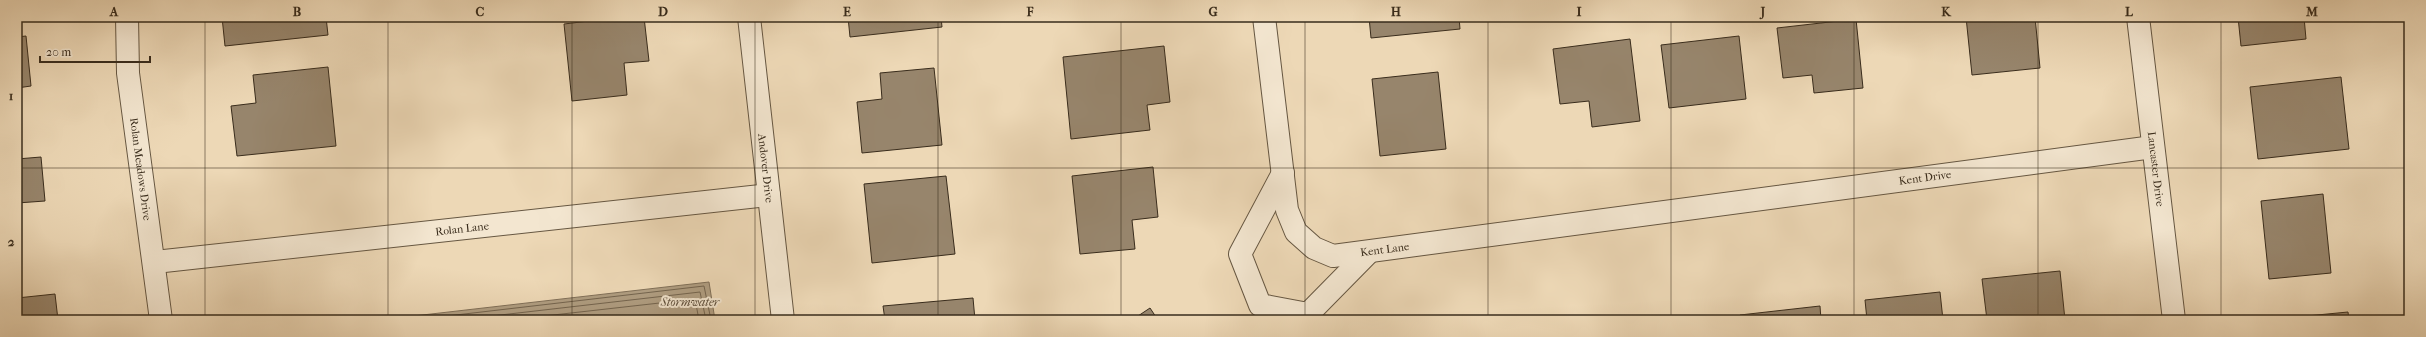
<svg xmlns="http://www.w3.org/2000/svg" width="2426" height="337" font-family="'IM FELL French Canon',serif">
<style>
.water{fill:#b09e82;stroke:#807059}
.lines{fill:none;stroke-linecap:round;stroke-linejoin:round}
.shore{stroke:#74654f;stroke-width:1}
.building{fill:#97856c;stroke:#392c1c}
.street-casing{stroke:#665742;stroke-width:24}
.street{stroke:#f3e6d0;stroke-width:22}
.grid{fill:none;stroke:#392c1c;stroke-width:1;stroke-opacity:0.55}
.labels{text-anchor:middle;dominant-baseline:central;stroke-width:4;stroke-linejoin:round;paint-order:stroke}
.street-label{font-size:11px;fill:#392c1c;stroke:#f3e6d0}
.water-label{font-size:12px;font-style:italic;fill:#5d4e3b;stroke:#f3e6d0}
.neatline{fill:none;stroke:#392c1c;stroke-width:1.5}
.grid-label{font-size:13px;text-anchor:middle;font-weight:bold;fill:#392c1c}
</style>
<rect width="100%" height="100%" fill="#edd8b6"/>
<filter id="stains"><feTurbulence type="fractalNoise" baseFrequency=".005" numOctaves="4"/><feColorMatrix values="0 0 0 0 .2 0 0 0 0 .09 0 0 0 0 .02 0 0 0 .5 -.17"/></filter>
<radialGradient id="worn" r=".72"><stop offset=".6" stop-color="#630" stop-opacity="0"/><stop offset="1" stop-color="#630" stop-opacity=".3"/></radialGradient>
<!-- water -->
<path class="water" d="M709 282 715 320H379Z"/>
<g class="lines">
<!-- shore -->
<g class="shore">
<path d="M413 320 704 286 711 320"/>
<path d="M457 320 700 292 706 320"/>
<path d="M509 320 695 299 699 320"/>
</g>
</g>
<!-- building -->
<g class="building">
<path d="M222 17H326L328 35 225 46Z"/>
<path d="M622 17H644L649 61 624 63 627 95 572 101 564 24Z"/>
<path d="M848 17H941L942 27 850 37Z"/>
<path d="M1369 17H1459L1460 29 1371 38Z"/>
<path d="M1966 17H2035L2040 68 1972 75Z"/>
<path d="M2238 17H2304L2306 39 2241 46Z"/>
<path d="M1856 19 1863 88 1814 93 1812 75 1783 78 1777 28Z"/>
<path d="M26 36 31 86 17 88V37Z"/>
<path d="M1739 36 1746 99 1669 108 1661 45Z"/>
<path d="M1630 39 1640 121 1592 127 1589 101 1560 104 1553 49Z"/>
<path d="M1164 46 1170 102 1147 105 1150 130 1071 139 1063 57Z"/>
<path d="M328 67 336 146 237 156 231 106 256 103 253 75Z"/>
<path d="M934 68 942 145 862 153 857 102 882 99 880 73Z"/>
<path d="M1438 72 1446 149 1380 156 1372 79Z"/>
<path d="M2341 77 2349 149 2258 159 2250 87Z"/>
<path d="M41 157 45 201 17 203V159Z"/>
<path d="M1153 167 1158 217 1132 220 1135 249 1080 254 1072 176Z"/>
<path d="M946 176 955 254 872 263 864 184Z"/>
<path d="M2323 194 2331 273 2269 279 2261 201Z"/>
<path d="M2060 271 2065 320H1987L1982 279Z"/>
<path d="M1940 292 1943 320H1867L1865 300Z"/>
<path d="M55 294 58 320H17V298Z"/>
<path d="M973 298 975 320H885L883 306Z"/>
<path d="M1820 306 1821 320H1741L1740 315Z"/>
<path d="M1150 308 1158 320H1132Z"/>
<path d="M2348 312 2349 320H2276V319Z"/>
</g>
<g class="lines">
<!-- street casing -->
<g class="street-casing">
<g id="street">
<path id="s1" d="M127 17 128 73 161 320"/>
<path id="s2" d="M749 17 783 320"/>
<path id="s3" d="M1264 17 1287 210 1296 232 1314 248 1333 256 2153 147"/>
<path id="s4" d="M2138 17 2174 320"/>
<path d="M1283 173 1240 254 1260 305 1308 314 1369 252"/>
<path id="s5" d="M155 262 769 195"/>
</g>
</g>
<!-- street -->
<use href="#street" class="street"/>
</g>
<!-- grid -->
<path class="grid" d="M205 17V320M388 17V320M572 17V320M755 17V320M938 17V320M1121 17V320M1305 17V320M1488 17V320M1671 17V320M1854 17V320M2038 17V320M2221 17V320M17 168H2409"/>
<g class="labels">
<!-- street labels -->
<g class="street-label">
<text stroke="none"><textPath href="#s1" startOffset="153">Rolan Meadows Drive</textPath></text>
<text stroke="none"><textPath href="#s2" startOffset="152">Andover Drive</textPath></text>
<text stroke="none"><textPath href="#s4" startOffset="153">Lancaster Drive</textPath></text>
<text stroke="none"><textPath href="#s3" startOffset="860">Kent Drive</textPath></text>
<text stroke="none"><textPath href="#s5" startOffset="309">Rolan Lane</textPath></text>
<text stroke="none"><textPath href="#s3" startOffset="315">Kent Lane</textPath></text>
</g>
<!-- water labels -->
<g class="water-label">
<text x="690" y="302">Stormwater</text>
</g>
</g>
<!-- margin -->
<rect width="2426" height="337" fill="none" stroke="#edd8b6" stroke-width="44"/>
<!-- scale -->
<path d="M40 56v6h110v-6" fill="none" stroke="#392c1c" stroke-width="2"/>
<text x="46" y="56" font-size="12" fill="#392c1c" stroke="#f3e6d0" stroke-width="3" paint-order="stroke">20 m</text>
<rect x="22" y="22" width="2382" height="293" class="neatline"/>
<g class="grid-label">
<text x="114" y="16">A</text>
<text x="297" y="16">B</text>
<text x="480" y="16">C</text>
<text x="663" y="16">D</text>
<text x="847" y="16">E</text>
<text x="1030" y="16">F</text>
<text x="1213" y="16">G</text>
<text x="1396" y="16">H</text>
<text x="1579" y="16">I</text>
<text x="1763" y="16">J</text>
<text x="1946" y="16">K</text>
<text x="2129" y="16">L</text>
<text x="2312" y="16">M</text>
<text x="11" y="100">1</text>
<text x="11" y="246">2</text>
</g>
<rect width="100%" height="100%" filter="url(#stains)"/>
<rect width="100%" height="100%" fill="url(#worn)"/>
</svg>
